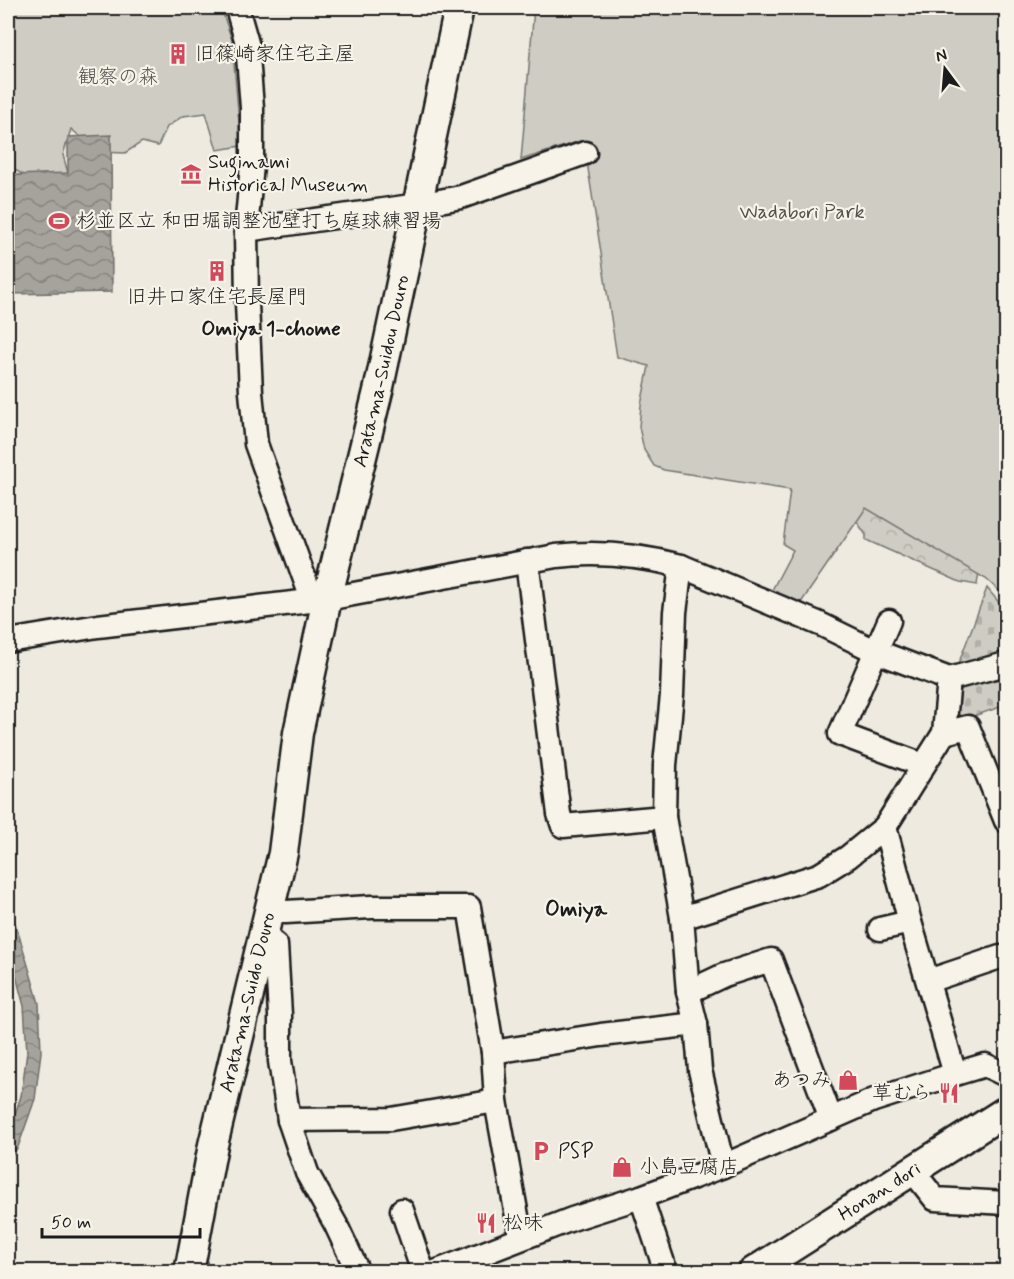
<svg xmlns="http://www.w3.org/2000/svg" width="1014" height="1279" font-family="Mynerve,'Klee One',sans-serif">
<style>
.forest{fill:url(#forest-crowns);stroke:#767470;stroke-width:1.5}
.cemetery{fill:url(#cemetery-stones);stroke:#767470;stroke-width:1.5}
.park{fill:#cfccc3;stroke:#767470;stroke-width:1.5}
.water{fill:url(#water-waves);stroke:#6f6d69;stroke-width:1.5}
.lines{fill:none;stroke-linecap:round;stroke-linejoin:round}
.minor-casing{stroke:#1c1c1c;stroke-width:27}
.major-casing{stroke:#1c1c1c;stroke-width:33}
.minor{stroke:#f7f3e8;stroke-width:22}
.major{stroke:#f7f3e8;stroke-width:28}
.labels{text-anchor:middle;dominant-baseline:central;stroke-width:4.5;stroke-linejoin:round;paint-order:stroke}
.poi-label{font-size:20px;fill:#1c1c1c;stroke:#f7f3e8;text-anchor:start}
.park-label{font-size:20px;fill:#52514e;stroke:#f7f3e8}
.street-label{font-size:20px;fill:#1c1c1c;stroke:#f7f3e8}
.neighbourhood-label{font-size:21px;font-weight:bold;fill:#1c1c1c;stroke:#f7f3e8}
.quarter-label{font-size:22px;font-weight:bold;fill:#1c1c1c;stroke:#f7f3e8}
</style>
<defs>
<pattern id="forest-crowns" width="20" height="18" patternUnits="userSpaceOnUse" patternTransform="scale(1.5)"><rect width="20" height="18" fill="#cfccc3"/><path d="M2 6a3 3 0 1 1 6 0M12 15a3 3 0 1 1 6 0" fill="none" stroke="#b1afa7"/></pattern>
<pattern id="cemetery-stones" width="16" height="16" patternUnits="userSpaceOnUse" patternTransform="scale(1.5)"><rect width="16" height="16" fill="#cfccc3"/><path d="M2 7V4a2 2 0 0 1 4 0v3zM10 15v-3a2 2 0 0 1 4 0v3z" fill="#b1afa7"/></pattern>
<pattern id="water-waves" width="16" height="10" patternUnits="userSpaceOnUse" patternTransform="scale(1.5)"><rect width="16" height="10" fill="#a6a39d"/><path d="M0 5q4-4 8 0t8 0" fill="none" stroke="#86847f"/></pattern>
</defs>
<rect width="100%" height="100%" fill="#eeeae0"/>
<filter id="ink" filterUnits="userSpaceOnUse"><feTurbulence type="fractalNoise" baseFrequency=".0167" numOctaves="2"/><feDisplacementMap in="SourceGraphic" scale="12" xChannelSelector="R" yChannelSelector="G"/><feConvolveMatrix kernelMatrix="1 2 1 2 8 2 1 2 1" color-interpolation-filters="sRGB"/></filter>
<g filter="url(#ink)">
<!-- forest -->
<path class="forest" d="M802 428 981 559 977 585 960 582 866 540V535L843 501Z"/>
<!-- cemetery -->
<g class="cemetery">
<path d="M987 588 1006 611V654L958 665Z"/>
<path d="M1006 673V705L968 718 953 713 960 683Z"/>
</g>
<!-- park -->
<g class="park">
<path d="M8 8H221L232 40 241 146 217 150 206 113 183 116 167 127 158 146 142 142 125 153 99 152 71 129 63 155 68 173 36 182 8 166Z"/>
<path d="M534 8H1006V597L986 579 866 508 798 607 771 592 793 550 783 544 790 490 664 470 654 466 644 450 639 427 641 405 649 366 617 357 587 162 580 141 521 160Z"/>
</g>
<!-- water -->
<g class="water">
<path d="M111 135 112 292 8 294V137H14L15 175 68 173V137Z"/>
<path d="M8 901 22 945 39 1003 41 1052 35 1099 18 1147 8 1161V1135L21 1096 27 1052 24 1006 8 946Z"/>
</g>
<g class="lines">
<!-- minor casing -->
<g class="minor-casing">
<g id="minor">
<path d="M237 8 247 43 252 108V165L246 230 247 303 251 392 256 444 308 588 327 599"/>
<path d="M246 230 418 205 461 197 585 153"/>
<path d="M527 561 559 814 563 826 664 817"/>
<path d="M681 566 675 612 672 695 665 765 664 817 682 918 688 992 696 1024 700 1070 723 1166"/>
<path d="M889 621 840 734 923 765"/>
<path d="M8 641 98 626 327 599 556 556C598 551 639 555 681 566L820 624 875 651 949 679 1006 664"/>
<path d="M944 733 968 727 1006 821"/>
<path d="M885 827 910 922 955 1074"/>
<path d="M269 911 286 912 371 907H469L493 1052 496 1101 521 1238"/>
<path d="M682 918 819 875 848 857 885 827 944 733 949 679"/>
<path d="M880 929 910 922"/>
<path d="M263 935 276 945 280 1015V1061L289 1120 307 1173 336 1225 358 1272"/>
<path d="M928 981 1000 957"/>
<path d="M688 992 724 975 771 960 831 1119"/>
<path d="M493 1052 601 1035 696 1024"/>
<path d="M289 1120 391 1119 496 1101"/>
<path d="M912 1170 935 1199 1006 1203"/>
<path d="M641 1197 666 1272"/>
<path d="M402 1210 423 1272"/>
<path d="M435 1272 572 1219 641 1197 723 1166 874 1100 955 1074 985 1065 1006 1075"/>
</g>
</g>
<!-- major casing -->
<g class="major-casing">
<g id="major">
<path id="s1" d="M189 1272 213 1145 283 853 298 733 327 599 379 387 459 8"/>
<path id="s2" d="M753 1272 1006 1111"/>
</g>
</g>
<!-- minor -->
<use href="#minor" class="minor"/>
<!-- major -->
<use href="#major" class="major"/>
</g>
</g>
<!-- icons -->
<defs>
<g id="building-bare" transform="scale(1.62)"><path d="M-4-6H4V6H1V3H-1V6H-4ZM-2.5-4.3h1.7v1.8h-1.7ZM.8-4.3h1.7v1.8H.8ZM-2.5-1h1.7V.8h-1.7ZM.8-1h1.7V.8H.8Z" fill="#d1495b" stroke="#f7f3e8" stroke-width="2.5" paint-order="stroke"/></g>
<g id="museum-bare" transform="scale(1.62)"><path d="M0-6L6-3V-2H-6V-3ZM-5-1h2V3h-2ZM-1-1h2V3h-2ZM3-1h2V3H3ZM-6 4H6V6H-6Z" fill="#d1495b" stroke="#f7f3e8" stroke-width="2.5" paint-order="stroke"/></g>
<g id="stadium-bare" transform="scale(1.62)"><path d="M0-5a6.5 5 0 1 0 0 10a6.5 5 0 1 0 0-10ZM-3.5-1.8h7v3.6h-7Z" fill="#d1495b" stroke="#f7f3e8" stroke-width="2.5" paint-order="stroke"/></g>
<g id="shop-bare" transform="scale(1.62)"><path d="M-5-2.5h2.3a2.7 3.5 0 0 1 5.4 0H5L5.5 6h-11ZM-1.5-2.5h3a1.5 2.3 0 0 0-3 0Z" fill="#d1495b" stroke="#f7f3e8" stroke-width="2.5" paint-order="stroke"/></g>
<g id="restaurant-bare" transform="scale(1.62)"><path d="M-5-6h1v4h1v-4h1v4h1v-4h1v5L-1.5 .5V6h-2V.5L-5-1ZM5-6V6H3V1.5H1.5Q1.5-4 5-6Z" fill="#d1495b" stroke="#f7f3e8" stroke-width="2.5" paint-order="stroke"/></g>
<g id="parking-bare" transform="scale(1.62)"><path d="M-3.5-5.5H1a3.5 3.5 0 0 1 0 7H-1V5.5H-3.5ZM-1-3.4V-.6H.8a1.4 1.4 0 0 0 0-2.8Z" fill="#d1495b" stroke="#f7f3e8" stroke-width="2.5" paint-order="stroke"/></g>
</defs>
<g fill-rule="evenodd">
<use href="#building-bare" x="178" y="54"/>
<use href="#museum-bare" x="191" y="174"/>
<use href="#stadium-bare" x="59" y="221"/>
<use href="#building-bare" x="217" y="271"/>
<use href="#shop-bare" x="848" y="1080"/>
<use href="#restaurant-bare" x="949" y="1093"/>
<use href="#parking-bare" x="541" y="1151"/>
<use href="#shop-bare" x="622" y="1167"/>
<use href="#restaurant-bare" x="486" y="1223"/>
</g>
<g class="labels">
<!-- poi labels -->
<g class="poi-label">
<text x="195" y="54">旧篠崎家住宅主屋</text>
<text x="208" y="162">Suginami<tspan x="208" dy="23">Historical Museum</tspan></text>
<text x="76" y="221">杉並区立 和田堀調整池壁打ち庭球練習場</text>
<text x="217" y="297" text-anchor="middle">旧井口家住宅長屋門</text>
<text x="831" y="1080" text-anchor="end">あつみ</text>
<text x="932" y="1093" text-anchor="end">草むら</text>
<text x="558" y="1151">PSP</text>
<text x="639" y="1167">小島豆腐店</text>
<text x="503" y="1223">松味</text>
</g>
<!-- park labels -->
<g class="park-label">
<text x="118" y="77">観察の森</text>
<text x="802" y="212">Wadabori Park</text>
</g>
<!-- street labels -->
<g class="street-label">
<text stroke="none"><textPath href="#s1" startOffset="922">Aratama-Suidou Douro</textPath></text>
<text stroke="none"><textPath href="#s1" startOffset="276">Aratama-Suido Douro</textPath></text>
<text stroke="none"><textPath href="#s2" startOffset="150">Honan dori</textPath></text>
</g>
<!-- neighbourhood labels -->
<g class="neighbourhood-label">
<text x="271" y="329">Omiya 1-chome</text>
</g>
<!-- quarter labels -->
<g class="quarter-label">
<text x="576" y="910">Omiya</text>
</g>
</g>
<!-- margin -->
<rect width="1014" height="1279" fill="none" stroke="#f7f3e8" stroke-width="30"/>
<rect x="15" y="15" width="984" height="1249" fill="none" stroke="#1c1c1c" stroke-width="2" filter="url(#ink)"/>
<!-- north arrow -->
<g transform="translate(945 69) rotate(344)" stroke="#f7f3e8" stroke-width="4.5" paint-order="stroke">
<path d="M0-4.5L10 22L0 15L-10 22Z" fill="#1c1c1c"/>
<text y="-9" font-size="16" font-weight="bold" text-anchor="middle" fill="#1c1c1c">N</text>
</g>
<!-- scale -->
<path d="M42 1228v9h158v-9" fill="none" stroke="#1c1c1c" stroke-width="3"/>
<text x="51" y="1228" font-size="18" fill="#1c1c1c" stroke="#f7f3e8" stroke-width="4.5" paint-order="stroke">50 m</text>
</svg>
